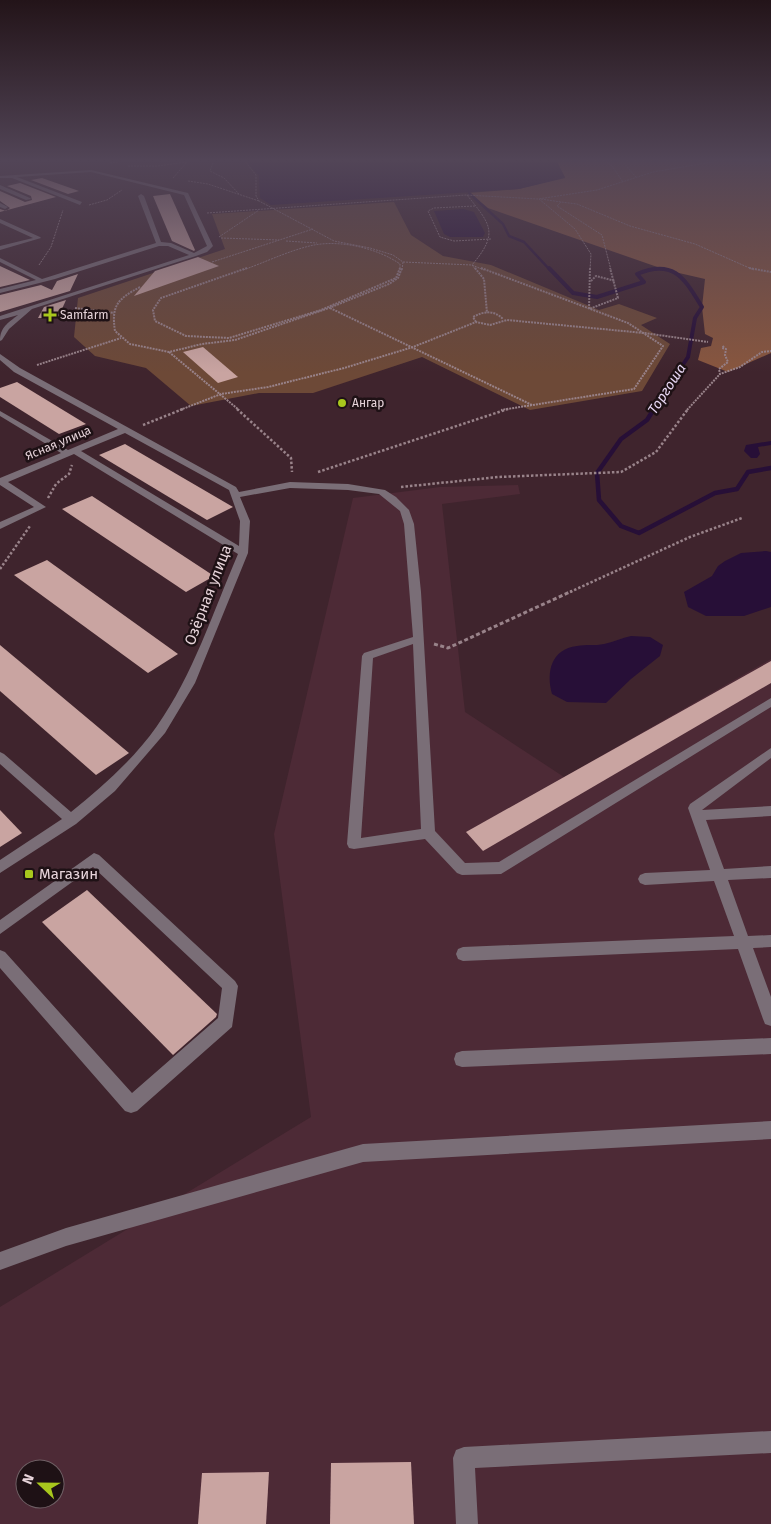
<svg xmlns="http://www.w3.org/2000/svg" width="771" height="1524" font-family="'Fira Sans',sans-serif">
<style>
.built{fill:#4d2a36;fill-rule:evenodd}
.green{fill:#6d4937}
.forest{fill:#88563e}
.water{fill:#270f37}
.lines{fill:none;stroke-linecap:round;stroke-linejoin:round}
.stream-far2{stroke:#270f37;stroke-width:2.5}
.stream-far1{stroke:#270f37;stroke-width:4}
.stream{stroke:#270f37;stroke-width:4.5}
.building{fill:#c9a4a1}
.path-far3{stroke:#99838a;stroke-width:1;stroke-dasharray:2 1;stroke-linecap:butt}
.path-far2{stroke:#99838a;stroke-width:2;stroke-dasharray:2 1;stroke-linecap:butt}
.path-far1{stroke:#99838a;stroke-width:2.5;stroke-dasharray:2.5 2;stroke-linecap:butt}
.path{stroke:#99838a;stroke-width:3;stroke-dasharray:4 2.5;stroke-linecap:butt}
.minor{fill:#7a6e77;fill-rule:evenodd}
.poi-dot{fill:#a8c71d;stroke:#1e1115;stroke-width:2}
.labels{text-anchor:middle;dominant-baseline:central;stroke-width:5;stroke-linejoin:round;paint-order:stroke}
.far-poi-label{font-size:12px;fill:#e7d4da;stroke:#1e1115;text-anchor:start}
.far-street-label{font-size:12px;fill:#e7d4da;stroke:#1e1115}
.far-water-label{font-size:14px;font-style:italic;fill:#e8d8f5;stroke:#1e1115}
.street-label{font-size:15px;fill:#e7d4da;stroke:#1e1115}
.poi-label{font-size:15px;fill:#e7d4da;stroke:#1e1115;text-anchor:start}
</style>
<rect width="100%" height="100%" fill="#3f242d"/>
<!-- built -->
<path class="built" d="M518 485 520 494 442 504 465 712 564 777 771 659V1524H0V1307L311 1117 274 834 353 498 440 487ZM25 1469H55V1499H25Z"/>
<!-- green -->
<path class="green" d="M394 202 411 235 443 256 491 265 599 310 619 304 657 318 641 325 670 344 642 391 530 410 422 357 313 393H259L191 406 146 368 95 356 74 337 78 298 225 249 212 214Z"/>
<!-- forest -->
<path class="forest" d="M556 160H771V353L728 372 698 360 701 348 711 346 713 338 705 334 702 307 705 279 666 270 488 208 469 193 519 189 565 177Z"/>
<!-- water -->
<g class="water">
<path d="M245 160H556L565 178 519 189 271 205 260 198 259 176Z"/>
<path d="M463 209 474 212 485 233 483 237H450L444 234 434 211Z"/>
<path d="M771 441V445L758 447 760 454 757 458H751L744 451 746 445Z"/>
<path d="M766 551 771 552V607L744 616H706L688 607 684 592 712 576 718 566 725 561 741 553Z"/>
<path d="M631 636 650 637 663 645 660 656 631 679 606 703 567 702 552 694C546 672 551 649 577 646 586 644 595 646 604 644 613 642 622 638 631 636Z"/>
</g>
<g class="lines">
<!-- stream-far2 -->
<path class="stream-far2" d="M469 193 503 224 509 236 524 242 550 270"/>
<!-- stream-far1 -->
<path class="stream-far1" d="M549 268 573 293 597 297 644 282 637 274C675 258 685 280 702 307L695 318 688 357 653 410"/>
<!-- stream -->
<path class="stream" d="M654 409 647 420 621 439 597 473 599 500 621 526 639 533 715 493 737 489 748 472 771 468"/>
</g>
<!-- building -->
<g class="building">
<path d="M42 178 79 191 68 194 31 180Z"/>
<path d="M20 183 56 197 0 212V209L6 211 10 208 0 201V191L25 202 32 200 31 196 7 186Z"/>
<path d="M170 194 195 250 194 251 172 241 153 196Z"/>
<path d="M198 257 219 266 134 296 155 271Z"/>
<path d="M0 266 30 280 0 287Z"/>
<path d="M78 274 70 291 0 312V295L41 285 52 290 57 281Z"/>
<path d="M66 300 58 318H38L44 307Z"/>
<path d="M203 347 238 377 218 383 183 352Z"/>
<path d="M17 382 86 424 59 434 0 397V388Z"/>
<path d="M125 444 233 507 207 520 99 455Z"/>
<path d="M92 496 214 576 186 592 62 509Z"/>
<path d="M47 560 178 654 148 673 14 575Z"/>
<path d="M0 645 129 753 96 775 0 691Z"/>
<path d="M771 661V683L483 851 466 832Z"/>
<path d="M0 810 22 833 0 847Z"/>
<path d="M87 890 217 1014 216 1017 173 1055 42 922Z"/>
<path d="M411 1462 414 1524H330L331 1463Z"/>
<path d="M269 1472 266 1524H198L202 1473Z"/>
</g>
<g class="lines">
<!-- path-far3 -->
<g class="path-far3">
<path d="M214 160 210 171 224 178 239 194"/>
<path d="M244 160 256 175V196L259 201 334 241 370 248 393 255 403 262 472 265 484 270"/>
<path d="M604 160 612 166 623 182"/>
<path d="M621 160 636 177"/>
<path d="M110 163 130 160"/>
<path d="M128 166H158L200 160"/>
<path d="M173 178 187 162"/>
<path d="M188 181 208 184 259 201"/>
<path d="M467 195C491 225 499 233 472 265"/>
<path d="M539 199 575 229 591 254 590 270"/>
<path d="M541 199 561 202"/>
<path d="M89 205 107 200 122 190"/>
<path d="M475 206 434 208 428 211 440 237 454 241 491 239"/>
<path d="M207 213 466 195 538 199 597 190 653 172 724 160"/>
<path d="M219 237 259 210"/>
<path d="M221 238 279 240"/>
<path d="M286 241 317 243"/>
<path d="M212 262 313 229"/>
<path d="M39 265 51 247 63 210"/>
<path d="M472 265 476 270"/>
<path d="M243 270C266 262 290 250 314 245 341 240 377 248 400 264V270"/>
<path d="M402 270 403 262"/>
<path d="M611 270 602 235 557 206 561 202 577 204 630 226 695 244 754 270"/>
</g>
<!-- path-far2 -->
<g class="path-far2">
<path d="M247 268 161 298 153 310 155 321 186 336 229 338 321 310 396 278 400 268"/>
<path d="M475 268 484 279 487 313"/>
<path d="M481 268 628 323 663 346 634 389 501 410"/>
<path d="M590 268 589 309 618 298 610 268"/>
<path d="M749 268 771 272"/>
<path d="M591 281 596 276 615 281"/>
<path d="M140 287C118 299 111 305 115 331L130 344 169 352 202 344 235 340 329 308 389 284 398 278 402 268"/>
<path d="M75 308 114 313"/>
<path d="M330 308 532 405"/>
<path d="M476 322 473 317C484 311 494 310 503 319"/>
<path d="M724 346 722 348 726 349 725 355 728 362 719 369 720 374 740 367 762 352 771 351"/>
<path d="M169 352 239 410"/>
<path d="M37 365 121 338"/>
<path d="M180 410 221 394 268 387 344 368 413 347 476 322 490 325 507 320 644 333 708 342"/>
<path d="M687 410 720 374"/>
</g>
<!-- path-far1 -->
<g class="path-far1">
<path d="M237 409 291 458 292 472"/>
<path d="M143 425 183 409"/>
<path d="M318 472 508 409"/>
<path d="M401 487 498 477 621 472 656 452 688 409"/>
<path d="M48 498 56 484 69 474 72 465"/>
<path d="M0 569 30 526"/>
<path d="M570 592 690 537 742 518"/>
</g>
<!-- path -->
<path class="path" d="M434 644 448 648 572 591"/>
<!-- minor -->
<g class="minor">
<path d="M91 170 188 193 213 246 207 252 196 256 32 309 9 329 2 340 0 341C0 327 8 323 18 315L0 320V316L189 255 168 246H159L55 279 0 293V289L36 280 0 262V258L42 279 156 243 138 196 141 194 144 196 161 242 171 243 194 253 207 246 184 195 91 172 17 177 82 202 80 205 12 178H0V176Z"/>
<path d="M0 185 30 198 31 199 26 200 0 189Z"/>
<path d="M0 203 8 207 5 209 0 207Z"/>
<path d="M0 219 40 237 41 238 0 250V246L33 238 0 223Z"/>
<path d="M0 354 20 368 236 487 239 492 290 482 348 484 385 490 396 497 409 510 414 524 421 592 435 831 465 863 499 862 771 698V707L501 874 462 875 457 873 425 839 354 849 349 848 347 844 362 656 364 653 413 637 404 524 400 511 379 494 348 490 290 488 240 497 250 521 248 553 195 683 165 733 115 791 76 824 0 873V860L62 819 0 764V752L4 754 71 812C102 787 134 759 157 726 193 675 213 612 238 554L74 454 8 482 46 507 0 529V522L34 507 0 485V478L61 453 0 416V411L68 450 118 429 14 372 0 360ZM125 433 229 490 240 521 239 546 81 451ZM413 644 421 829 361 838 373 658Z"/>
<path d="M771 748V758L702 810 771 806V816L706 820 724 869 771 866V878L728 880 748 936 771 935V947L753 948 771 997V1026L765 1024 763 1019 738 949 463 961 458 959 456 954 458 949 463 947 734 936 714 881 645 885 640 883 638 879 640 875 645 873 710 870 688 808 690 804Z"/>
<path d="M94 853 99 855 235 981 238 986 232 1027 137 1111 131 1113 125 1111 0 968V950L5 952 132 1093 218 1018 222 988 93 867 0 934V920Z"/>
<path d="M771 1038V1054L462 1067 456 1065 454 1059 456 1053 462 1051Z"/>
<path d="M771 1121V1139L363 1162 66 1246 0 1270V1252L66 1228 363 1144Z"/>
<path d="M771 1431V1453L475 1468 478 1524H456L453 1458 456 1450 464 1447Z"/>
</g>
</g>
<!-- sky -->
<linearGradient id="sky" x2="0" y2="1"><stop stop-color="#231419"/><stop offset="0.43" stop-color="#524557"/><stop offset="1" stop-color="#524557" stop-opacity="0"/></linearGradient>
<rect width="771" height="373" fill="url(#sky)"/>
<!-- markers -->
<g class="poi-dot">
<path d="M47.5 307.5h5v5h5v5h-5v5h-5v-5h-5v-5h5z"/>
<circle cx="342" cy="403" r="5"/>
<rect x="24" y="869" width="10" height="10" rx="2.5"/>
</g>
<g class="labels">
<!-- far-poi labels -->
<g class="far-poi-label">
<text x="60" y="315">Samfarm</text>
<text x="352" y="403">Ангар</text>
</g>
<!-- far-street labels -->
<g class="far-street-label">
<text transform="translate(58 443) rotate(-23)">Ясная улица</text>
</g>
<!-- far-water labels -->
<g class="far-water-label">
<text transform="translate(667 389) rotate(-57)">Торгоша</text>
</g>
<!-- street labels -->
<g class="street-label">
<text transform="translate(208 595) rotate(-69)">Озёрная улица</text>
</g>
<!-- poi labels -->
<g class="poi-label">
<text x="39" y="874">Магазин</text>
</g>
</g>
<!-- north arrow -->
<g transform="translate(40 1484) rotate(292)"><circle r="24" fill="#1e1115" stroke="#6e5f64"/>
<path d="M0-4L9 19L0 12L-9 19Z" fill="#a8c71d"/>
<text y="-8" font-size="14" font-weight="bold" text-anchor="middle" fill="#e7d4da">N</text>
</g>
</svg>
